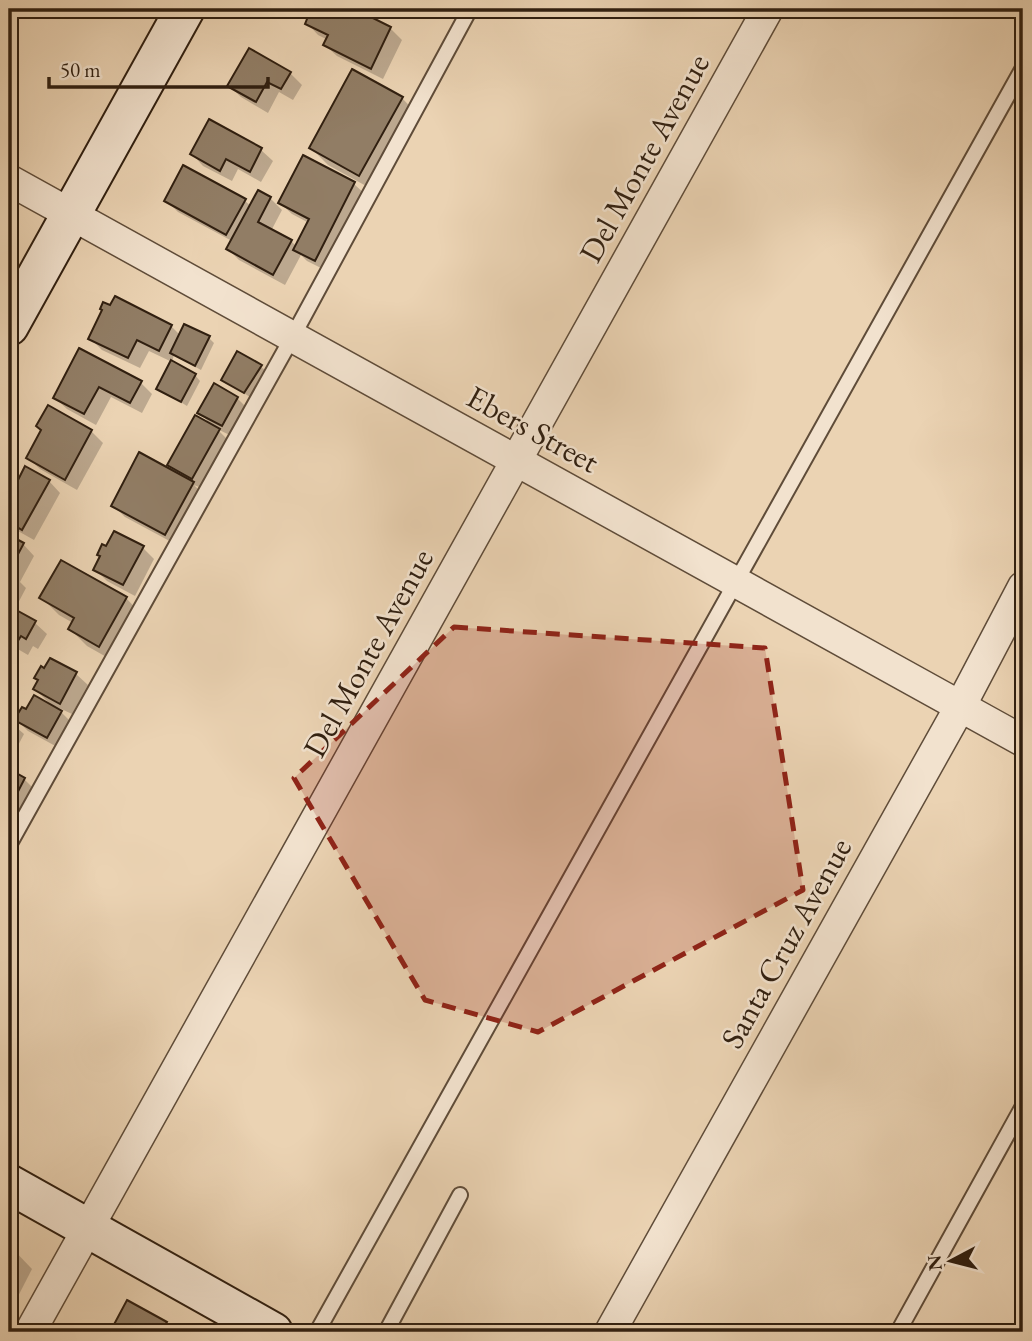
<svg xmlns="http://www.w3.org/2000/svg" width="1032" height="1341" font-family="'EB Garamond',serif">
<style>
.shadow{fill:#0003}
.building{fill:#917d65;stroke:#301f10;stroke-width:2}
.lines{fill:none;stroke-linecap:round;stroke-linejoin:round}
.lane-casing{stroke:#5f4c39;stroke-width:18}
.street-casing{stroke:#5f4c39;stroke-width:33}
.secondary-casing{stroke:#301f10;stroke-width:42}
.lane{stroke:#f2e2ce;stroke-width:14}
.street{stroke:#f2e2ce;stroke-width:30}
.secondary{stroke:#f2e2ce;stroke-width:38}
.marked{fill:#8f2418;fill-opacity:0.2;stroke:#8f2418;stroke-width:5;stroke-dasharray:14 9;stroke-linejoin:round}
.labels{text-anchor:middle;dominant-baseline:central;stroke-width:5;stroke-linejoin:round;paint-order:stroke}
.street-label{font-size:32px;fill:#301f10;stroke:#f2e2ce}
</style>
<rect width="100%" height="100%" fill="#ebd3b3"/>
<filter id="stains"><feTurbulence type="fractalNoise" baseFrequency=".00286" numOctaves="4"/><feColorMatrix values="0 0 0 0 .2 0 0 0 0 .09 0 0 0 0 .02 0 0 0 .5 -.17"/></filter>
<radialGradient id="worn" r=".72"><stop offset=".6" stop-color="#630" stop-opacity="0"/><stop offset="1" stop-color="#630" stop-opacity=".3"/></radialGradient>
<!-- shadow -->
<g class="shadow">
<path d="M291 9H355L390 28 402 40 383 79 337 56 325 45 328 40 318 35 307 23 309 18Z"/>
<path d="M290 73 302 85 293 100 279 92 268 113 241 97 229 86Z"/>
<path d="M402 98 419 116 377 192 328 165 311 148Z"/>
<path d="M210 121 261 150 273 161 261 182 238 169 232 181 203 166 192 154Z"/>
<path d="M354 184 366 195 327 271 307 261 301 255 285 285 239 260 228 249 232 241 178 212 166 200 245 201 251 206 270 198 282 210 271 231 291 241 297 247 309 223 292 214 280 203Z"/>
<path d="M111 307 171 326 180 335 209 338 214 343 201 370 174 355 172 362 149 351 140 368 102 350 90 338Z"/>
<path d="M80 350 141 383 152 394 142 413 111 397 96 425 67 409 55 398Z"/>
<path d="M238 353 267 371 250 397 223 380Z"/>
<path d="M195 375 200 381 187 406 158 388Z"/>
<path d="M237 398 249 410 234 437 217 429 230 442 204 489 194 485 204 495 177 545 125 517 113 505 180 475 169 465 212 426 199 412Z"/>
<path d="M91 431 103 443 77 490 40 469 28 458Z"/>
<path d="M14 480 18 482 49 481 60 493 34 540 9 526V488Z"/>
<path d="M9 537 23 544 34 556 20 582 26 588 16 607 9 603Z"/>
<path d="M143 548 154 559 135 596 107 581 95 569Z"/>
<path d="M41 597 126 598 143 616 117 663 87 646 70 629 73 623 59 615Z"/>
<path d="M9 608 35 623 47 634 38 649 33 646 28 655 9 644Z"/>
<path d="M51 660 76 674 88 685 72 714 55 706 73 724 59 748 28 731 17 720 26 712 53 707 35 689Z"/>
<path d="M9 721 24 734 11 759 9 757Z"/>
<path d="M9 771 24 779 36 791 9 834Z"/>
<path d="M9 1245 32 1269 10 1312 9 1311Z"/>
<path d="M127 1302 166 1323 175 1332H111Z"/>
</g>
<!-- building -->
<g class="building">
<path d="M299 9H355L391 27 371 69 323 45 328 35 305 24 309 14Z"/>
<path d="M249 48 291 72 281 89 267 82 256 102 227 86Z"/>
<path d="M352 69 403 97 359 176 309 148Z"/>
<path d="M209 119 262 148 250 172 226 159 220 171 190 154Z"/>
<path d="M303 155 355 182 315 261 293 250 309 219 278 203Z"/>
<path d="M183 165 246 199 226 235 164 201Z"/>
<path d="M258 190 271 197 258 222 292 240 273 275 226 249Z"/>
<path d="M115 296 172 325 159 351 137 340 128 358 88 339 102 310 100 309 103 302 110 305Z"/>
<path d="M184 324 210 336 195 366 170 353Z"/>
<path d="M79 348 142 381 130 403 99 387 84 414 53 398Z"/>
<path d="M237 351 262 365 244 393 221 380Z"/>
<path d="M171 360 196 374 181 402 156 389Z"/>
<path d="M214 383 238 397 222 426 197 413Z"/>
<path d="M48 405 92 430 65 480 26 458 41 430 36 426Z"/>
<path d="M195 415 220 429 192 479 167 465Z"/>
<path d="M139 452 194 482 165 535 111 506Z"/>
<path d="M25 466 50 480 22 530 9 522V485L13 477 18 480Z"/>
<path d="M114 531 144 546 123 585 93 570 100 556 97 555 102 544 106 546Z"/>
<path d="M9 535 24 543 9 571Z"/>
<path d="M61 560 127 597 99 647 68 629 74 618 39 598Z"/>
<path d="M9 571 16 575 9 588Z"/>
<path d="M9 606 36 621 26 639 21 636 16 644 9 640Z"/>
<path d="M50 658 77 672 60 704 33 689 38 680 34 678 41 666 44 668Z"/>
<path d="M34 695 62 711 47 738 14 720 22 707 26 709Z"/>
<path d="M9 769 25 778 9 809Z"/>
<path d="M127 1300 167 1322 161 1332H110Z"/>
</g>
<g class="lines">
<!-- lane casing -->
<g class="lane-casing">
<g id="lane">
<path d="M9 845 293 336 470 9"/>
<path d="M317 1332 1023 68"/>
<path d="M386 1332 460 1195"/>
<path d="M898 1332 1023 1106"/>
</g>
</g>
<!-- street casing -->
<g class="street-casing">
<g id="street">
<path d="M9 180 1023 741"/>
<path d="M30 1332 768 9"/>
<path d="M610 1332 961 705 1023 587"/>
</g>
</g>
<!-- secondary casing -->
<g class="secondary-casing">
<g id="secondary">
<path d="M9 326 185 9"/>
<path d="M9 1184 273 1332"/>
</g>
</g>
<!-- lane -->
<use href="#lane" class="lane"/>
<!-- street -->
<use href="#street" class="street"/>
<!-- secondary -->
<use href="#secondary" class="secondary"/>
</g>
<!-- marked area -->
<path class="marked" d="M454 627 765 648 803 890 538 1032 425 1000 294 778Z"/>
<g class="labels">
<!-- street labels -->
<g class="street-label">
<text transform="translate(644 158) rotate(-61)">Del Monte Avenue</text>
<text transform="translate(533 429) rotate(29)">Ebers Street</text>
<text transform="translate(368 653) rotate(-61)">Del Monte Avenue</text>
<text transform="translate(786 943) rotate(-61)">Santa Cruz Avenue</text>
</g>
</g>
<!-- margin -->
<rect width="1032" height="1341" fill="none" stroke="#ebd3b3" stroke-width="35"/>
<rect x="10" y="10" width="1011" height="1320" fill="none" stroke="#301f10" stroke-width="3.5"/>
<rect x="18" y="18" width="997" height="1306" fill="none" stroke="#301f10" stroke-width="2"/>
<!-- north arrow -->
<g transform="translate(951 1261) rotate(263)" stroke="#f2e2ce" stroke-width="5" paint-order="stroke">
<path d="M0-5L12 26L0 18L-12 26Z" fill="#301f10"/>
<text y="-10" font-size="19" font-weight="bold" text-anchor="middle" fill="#301f10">N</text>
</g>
<!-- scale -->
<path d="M49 77v10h219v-10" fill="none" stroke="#301f10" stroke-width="3.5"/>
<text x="60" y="77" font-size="21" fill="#301f10" stroke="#f2e2ce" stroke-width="5" paint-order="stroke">50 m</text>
<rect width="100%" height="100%" filter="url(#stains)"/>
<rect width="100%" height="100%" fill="url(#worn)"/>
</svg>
